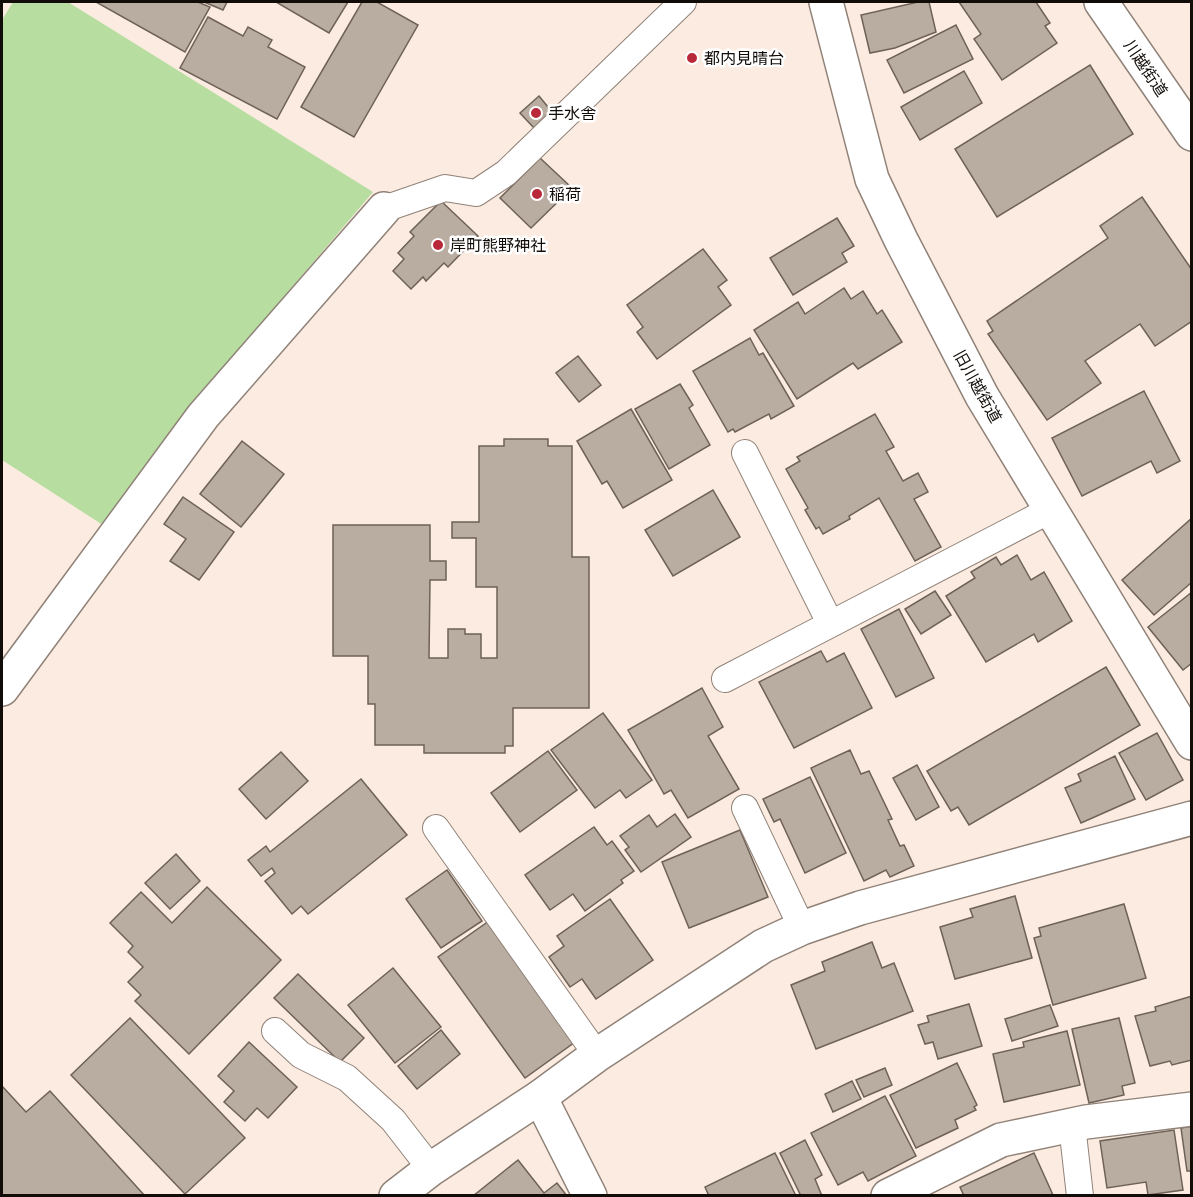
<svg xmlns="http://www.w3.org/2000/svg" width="1193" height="1197" font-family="'Archivo Narrow','Noto Sans JP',sans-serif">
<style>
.green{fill:#b7dea0}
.building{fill:#b9aca1;stroke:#6e6258;stroke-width:1.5}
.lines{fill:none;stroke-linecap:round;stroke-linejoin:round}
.lane-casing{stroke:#908278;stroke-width:28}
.street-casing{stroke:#908278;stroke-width:36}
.highway-casing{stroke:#908278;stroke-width:36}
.lane{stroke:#fff;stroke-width:26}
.street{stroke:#fff;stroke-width:33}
.highway{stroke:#fff;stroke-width:33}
.poi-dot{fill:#b92839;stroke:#fff;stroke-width:2}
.labels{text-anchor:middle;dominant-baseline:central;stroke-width:5;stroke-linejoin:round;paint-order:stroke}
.poi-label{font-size:16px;fill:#110c08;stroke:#fff;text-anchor:start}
.street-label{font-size:16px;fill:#110c08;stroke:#fff}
</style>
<rect width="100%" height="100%" fill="#fbebe0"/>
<path class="green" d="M 13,2 L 68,2 L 373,192 L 191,406 L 106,527 L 2,460 L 2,20 Z"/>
<g class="building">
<path d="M 96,2 L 198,2 L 210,7 L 185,52 Z"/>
<path d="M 204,2 L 227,2 L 223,10 Z"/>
<path d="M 276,2 L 348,2 L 329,33 Z"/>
<path d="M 362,2 L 377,2 L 418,25 L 354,137 L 301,107 Z"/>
<path d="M 918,2 L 929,2 L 936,32 L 895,48 L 870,53 L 861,15 Z"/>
<path d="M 959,2 L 1036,2 L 1050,23 L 1045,26 L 1057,43 L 1002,80 L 974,39 L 981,34 Z"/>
<path d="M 208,17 L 243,36 L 248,27 L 272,40 L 268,47 L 305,67 L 277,119 L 180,68 Z"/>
<path d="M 956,25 L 973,59 L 904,93 L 887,60 Z"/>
<path d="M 1090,65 L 1133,134 L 997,217 L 955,149 Z"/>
<path d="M 964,71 L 982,103 L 920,140 L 901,107 Z"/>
<path d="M 539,96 L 552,112 L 534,128 L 520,113 Z"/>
<path d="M 540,158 L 572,188 L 531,228 L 500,198 Z"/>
<path d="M 1142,197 L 1192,270 L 1192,321 L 1155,346 L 1140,324 L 1085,361 L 1101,383 L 1047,420 L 988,334 L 993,331 L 987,321 L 1108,238 L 1100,226 Z"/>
<path d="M 441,201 L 478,236 L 448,267 L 444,263 L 426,281 L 423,277 L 411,289 L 393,271 L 404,259 L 398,253 L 414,236 L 410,232 Z"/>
<path d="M 837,218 L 854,246 L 842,253 L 847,262 L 793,295 L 770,258 Z"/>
<path d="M 703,249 L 727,280 L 718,287 L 731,305 L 657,359 L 637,332 L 643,327 L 627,305 Z"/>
<path d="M 844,288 L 851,299 L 863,291 L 877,314 L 882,310 L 902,342 L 858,369 L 853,363 L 797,399 L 754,330 L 798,302 L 805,314 Z"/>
<path d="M 750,338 L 759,355 L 763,353 L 794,406 L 771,419 L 769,414 L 735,432 L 733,429 L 728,432 L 693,371 Z"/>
<path d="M 578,356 L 601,385 L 579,402 L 556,373 Z"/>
<path d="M 680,384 L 693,405 L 689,408 L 710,445 L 669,469 L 635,409 Z"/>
<path d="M 1144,391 L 1180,461 L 1157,473 L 1151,461 L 1082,496 L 1052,438 Z"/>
<path d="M 631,409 L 672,480 L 623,508 L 607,481 L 602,484 L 577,441 Z"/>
<path d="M 875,414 L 894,447 L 886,451 L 903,481 L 918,473 L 928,492 L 914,499 L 941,547 L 915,561 L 879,498 L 849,516 L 850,519 L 823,534 L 819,527 L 816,529 L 805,510 L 808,508 L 786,469 L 800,461 L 797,457 Z"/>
<path d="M 504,439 L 548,439 L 548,446 L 572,446 L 572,557 L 589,557 L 589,708 L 513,708 L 513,746 L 505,746 L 505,753 L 424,753 L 424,745 L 375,745 L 375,704 L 368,704 L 368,656 L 333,656 L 333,525 L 430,525 L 430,561 L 446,561 L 446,580 L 430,580 L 429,658 L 448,658 L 448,629 L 465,629 L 465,634 L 481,634 L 481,658 L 497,658 L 497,587 L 476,587 L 476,538 L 452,538 L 452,522 L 479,522 L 479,446 L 504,446 Z"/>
<path d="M 242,441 L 284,474 L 241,527 L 200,494 Z"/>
<path d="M 713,490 L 740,537 L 673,576 L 645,530 Z"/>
<path d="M 183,497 L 234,532 L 199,580 L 170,561 L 186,539 L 164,524 Z"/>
<path d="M 1192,518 L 1192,582 L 1154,615 L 1122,580 Z"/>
<path d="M 1017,555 L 1031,580 L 1044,572 L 1072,621 L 1038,642 L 1034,634 L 986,662 L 946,596 L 975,578 L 971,572 L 996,557 L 1001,565 Z"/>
<path d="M 935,591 L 951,615 L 921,634 L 905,609 Z"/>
<path d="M 1192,592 L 1192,663 L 1183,670 L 1148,627 Z"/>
<path d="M 899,609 L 934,678 L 896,697 L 861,629 Z"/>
<path d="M 821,651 L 827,662 L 844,653 L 872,708 L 794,748 L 759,682 Z"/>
<path d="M 1106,667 L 1140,725 L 969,825 L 958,807 L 951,811 L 927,771 Z"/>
<path d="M 702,688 L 723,727 L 708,736 L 739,789 L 688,818 L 671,790 L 664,794 L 628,730 Z"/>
<path d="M 603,713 L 652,780 L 626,798 L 620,790 L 595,808 L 551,750 Z"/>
<path d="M 1157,733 L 1183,780 L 1146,800 L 1119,753 Z"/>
<path d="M 850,750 L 861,774 L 869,771 L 892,819 L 888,820 L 900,846 L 904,845 L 914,866 L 890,877 L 886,870 L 864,881 L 811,768 Z"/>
<path d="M 548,751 L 577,790 L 520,832 L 491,793 Z"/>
<path d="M 281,752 L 308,781 L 266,819 L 239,789 Z"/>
<path d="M 1115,756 L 1135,799 L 1081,823 L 1065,788 L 1081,781 L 1078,774 Z"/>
<path d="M 917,765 L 939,807 L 916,820 L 893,778 Z"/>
<path d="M 810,777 L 846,853 L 805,873 L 780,819 L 774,822 L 763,799 Z"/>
<path d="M 361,779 L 407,835 L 308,914 L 301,906 L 292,914 L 265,881 L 275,873 L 272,868 L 261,876 L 248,860 L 266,846 L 270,852 Z"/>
<path d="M 675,814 L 691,837 L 641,872 L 625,850 L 629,847 L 620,836 L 649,815 L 657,827 Z"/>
<path d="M 594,827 L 607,845 L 612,841 L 634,871 L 621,880 L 623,883 L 585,911 L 573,894 L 550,910 L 525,875 Z"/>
<path d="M 740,830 L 768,897 L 689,928 L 662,862 Z"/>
<path d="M 176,854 L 200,881 L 170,909 L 145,883 Z"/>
<path d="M 447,870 L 482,921 L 441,948 L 406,899 Z"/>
<path d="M 207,887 L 281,960 L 189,1054 L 135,1001 L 141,995 L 128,982 L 143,967 L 128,952 L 133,946 L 110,923 L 141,892 L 172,923 Z"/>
<path d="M 1015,896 L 1032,958 L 955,979 L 940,927 L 973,917 L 970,909 Z"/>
<path d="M 610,899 L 653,960 L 596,999 L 582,979 L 570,987 L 549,957 L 564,946 L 557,936 Z"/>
<path d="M 1124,904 L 1146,978 L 1053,1005 L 1034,938 L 1041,936 L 1039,928 Z"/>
<path d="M 489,921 L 575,1042 L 525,1078 L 438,957 Z"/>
<path d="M 872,942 L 882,968 L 894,963 L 913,1011 L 816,1049 L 791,985 L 825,971 L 822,962 Z"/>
<path d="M 393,968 L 441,1027 L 395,1063 L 348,1005 Z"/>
<path d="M 298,974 L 364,1038 L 340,1062 L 274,998 Z"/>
<path d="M 1192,996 L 1192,1060 L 1172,1065 L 1170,1061 L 1150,1066 L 1135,1016 L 1156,1011 L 1155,1007 Z"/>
<path d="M 969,1004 L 982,1046 L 938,1059 L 933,1042 L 925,1044 L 918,1025 L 929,1022 L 927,1016 Z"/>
<path d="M 1050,1005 L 1058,1026 L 1012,1041 L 1005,1019 Z"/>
<path d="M 130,1018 L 245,1138 L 185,1194 L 71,1075 Z"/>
<path d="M 1119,1018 L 1135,1083 L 1122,1086 L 1124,1095 L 1089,1103 L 1072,1029 Z"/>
<path d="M 441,1030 L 460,1054 L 417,1089 L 398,1066 Z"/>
<path d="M 1067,1031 L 1080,1085 L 1004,1102 L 993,1054 L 1024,1047 L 1023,1042 Z"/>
<path d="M 249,1042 L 297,1087 L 268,1118 L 257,1108 L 245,1121 L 224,1102 L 234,1091 L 218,1076 Z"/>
<path d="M 957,1063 L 977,1105 L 974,1107 L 976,1110 L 955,1120 L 958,1128 L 916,1148 L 890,1095 Z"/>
<path d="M 885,1068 L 892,1085 L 864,1097 L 856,1080 Z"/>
<path d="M 852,1081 L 861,1099 L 833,1112 L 825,1094 Z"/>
<path d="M 2,1086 L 26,1112 L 50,1091 L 145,1196 L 2,1196 Z"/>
<path d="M 885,1096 L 916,1156 L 868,1181 L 863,1172 L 838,1185 L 811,1133 Z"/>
<path d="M 1192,1126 L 1192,1171 L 1187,1171 L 1181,1128 Z"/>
<path d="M 1174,1130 L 1183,1190 L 1148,1195 L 1146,1182 L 1107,1188 L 1100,1141 Z"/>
<path d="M 805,1140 L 822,1175 L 815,1179 L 822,1196 L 801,1196 L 780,1153 Z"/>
<path d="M 775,1153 L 796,1196 L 709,1196 L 705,1187 Z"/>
<path d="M 1034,1153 L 1053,1195 L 964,1196 L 960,1187 Z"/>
<path d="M 518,1160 L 544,1193 L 557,1183 L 567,1196 L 473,1196 Z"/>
</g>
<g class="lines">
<defs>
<g id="lane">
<path d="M 384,209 L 445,188 L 476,193 L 506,173 L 683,2"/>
<path d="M 745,453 L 830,623"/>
<path d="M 725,679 L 1052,509"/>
<path d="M 745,808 L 802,928"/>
<path d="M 436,828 L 597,1055"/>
<path d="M 275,1031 L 301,1055 L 347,1078 L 393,1120 L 431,1169"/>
<path d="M 1072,1125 L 1080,1196"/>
</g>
<g id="street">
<path d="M 826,2 L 872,179 L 901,240 L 982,396 L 1192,743"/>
<path d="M 2,689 L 203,416 L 384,209"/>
<path d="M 540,1097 L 590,1196"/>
<path d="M 396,1196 L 431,1169 L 540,1097 L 597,1055 L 763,946 L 802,928 L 860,908 L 1192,818"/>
<path d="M 888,1196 L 1001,1140 L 1086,1122 L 1192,1109"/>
</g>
<path id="highway" d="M 1101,2 L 1192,134"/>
</defs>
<use href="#lane" class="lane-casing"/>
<use href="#street" class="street-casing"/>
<use href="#highway" class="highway-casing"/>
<use href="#lane" class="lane"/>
<use href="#street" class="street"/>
<use href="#highway" class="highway"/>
</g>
<g class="poi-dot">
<circle cx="692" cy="58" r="6"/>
<circle cx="536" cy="113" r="6"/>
<circle cx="537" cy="194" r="6"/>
<circle cx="438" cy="245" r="6"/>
</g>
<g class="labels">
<g class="poi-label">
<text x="704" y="58">都内見晴台</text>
<text x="548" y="113">手水舎</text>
<text x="549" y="194">稲荷</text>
<text x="450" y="245">岸町熊野神社</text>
</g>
<g class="street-label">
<text transform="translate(1146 68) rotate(56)">川越街道</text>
<text transform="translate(978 386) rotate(61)">旧川越街道</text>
</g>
</g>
<rect width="1193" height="1197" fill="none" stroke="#110c08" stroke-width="6"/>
</svg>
